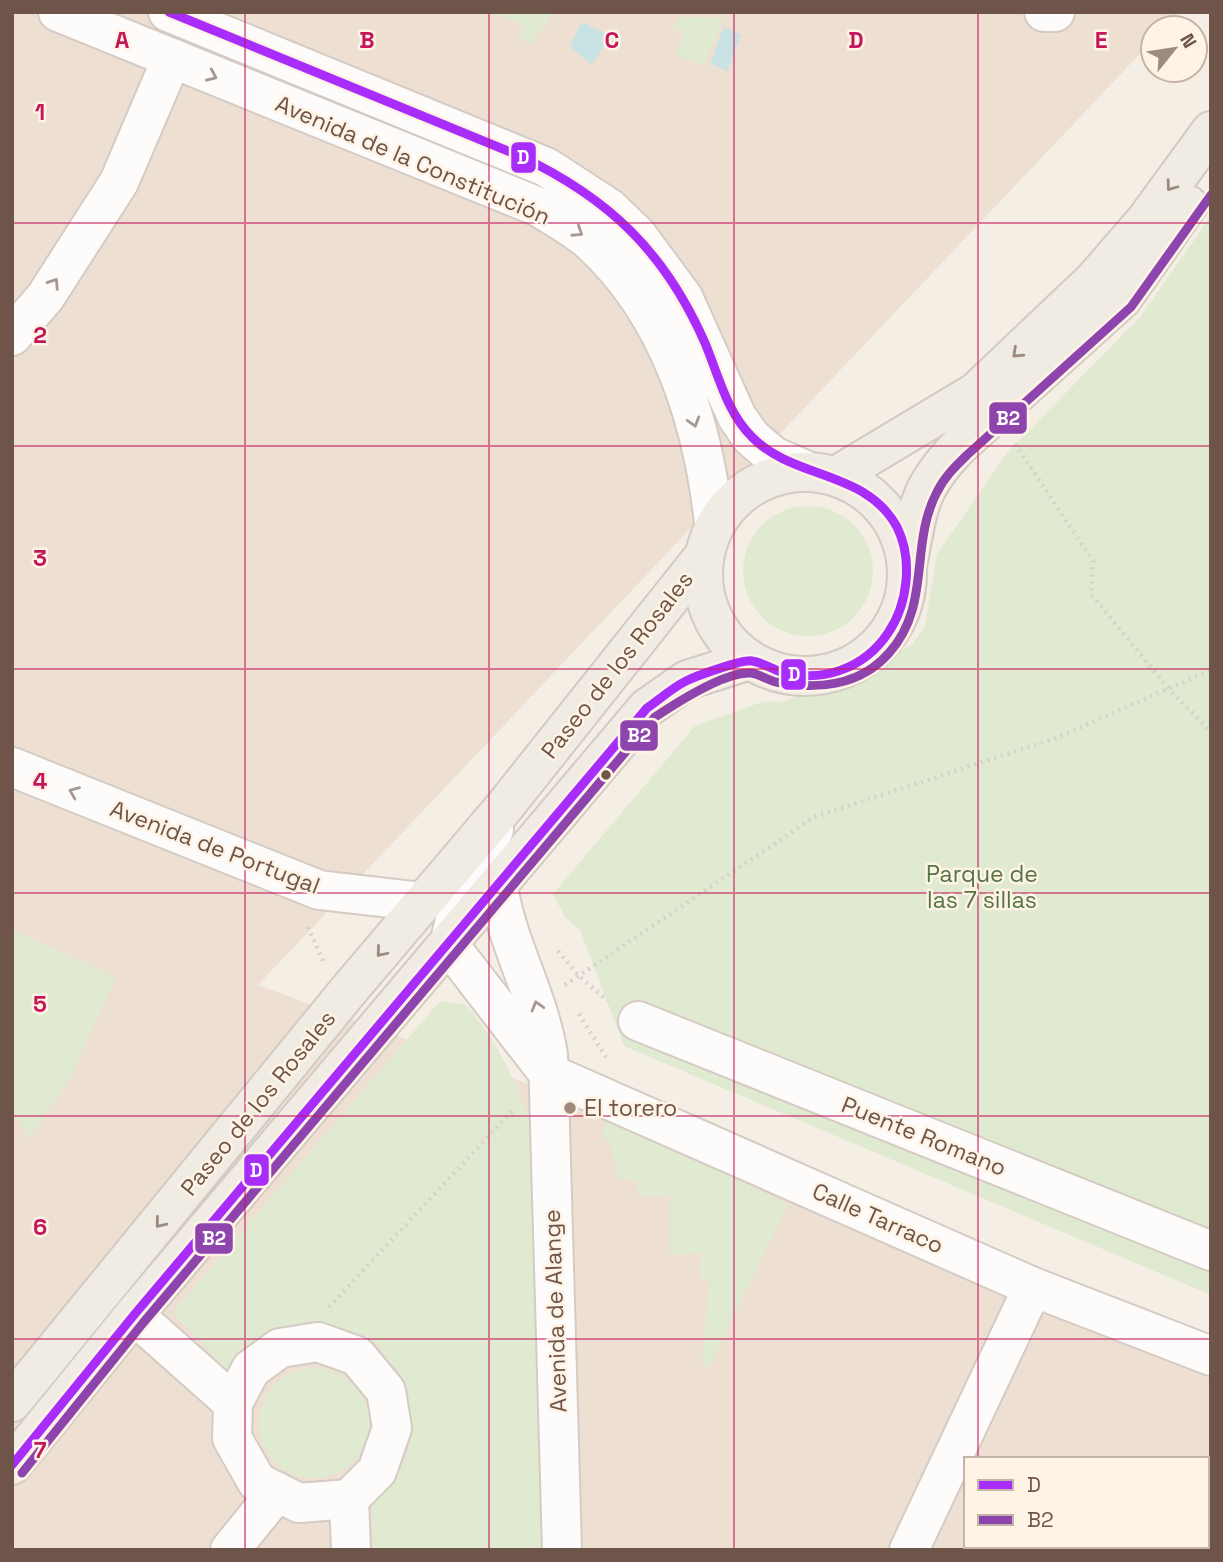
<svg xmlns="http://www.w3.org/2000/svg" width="1223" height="1562" font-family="'Space Grotesk',sans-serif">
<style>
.residential{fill:#ede0d2;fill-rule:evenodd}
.green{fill:#e0ead0}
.water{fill:#c9e2e3}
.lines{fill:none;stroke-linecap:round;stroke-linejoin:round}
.minor-casing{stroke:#d5cbc4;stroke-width:42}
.major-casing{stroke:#d3cac3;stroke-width:42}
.path{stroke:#d8cfcc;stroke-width:4.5;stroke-dasharray:2 5;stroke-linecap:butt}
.minor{stroke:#fdfcfb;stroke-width:38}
.major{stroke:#f0ebe3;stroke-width:38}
.bus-1-casing{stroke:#fef3e5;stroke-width:14}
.bus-2-casing{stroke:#fef3e5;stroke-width:14}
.bus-1{stroke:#a82dfb;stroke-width:9}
.bus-2{stroke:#8e44ad;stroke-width:9}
.oneway{stroke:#a89890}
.oneway2{stroke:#9c8a7f}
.grid{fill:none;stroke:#c2185b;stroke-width:2;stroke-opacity:0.55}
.bus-dot{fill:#6f5549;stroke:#fef3e5;stroke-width:2.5}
.poi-dot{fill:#9e8b80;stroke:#fef3e5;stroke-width:2.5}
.labels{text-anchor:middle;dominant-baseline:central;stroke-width:5;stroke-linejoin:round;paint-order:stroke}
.street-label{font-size:23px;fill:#6f5549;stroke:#fef3e5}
.park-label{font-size:23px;fill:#537542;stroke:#fef3e5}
.poi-label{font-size:23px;fill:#6f5549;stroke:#fef3e5;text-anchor:start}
.grid-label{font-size:23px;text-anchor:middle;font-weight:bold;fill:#c2185b;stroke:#fef3e5;stroke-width:5;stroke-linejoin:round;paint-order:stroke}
.line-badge{stroke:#fef3e5;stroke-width:2.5}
.badge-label{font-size:19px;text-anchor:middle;font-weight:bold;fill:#fff}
</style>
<rect width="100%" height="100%" fill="#f4eee5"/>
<path class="residential" d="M 12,12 L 1179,12 L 1164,28 L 1153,28 L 1153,40 L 258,985 L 1211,1334 L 1211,1550 L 12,1550 ZM 966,1459 L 1207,1459 L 1207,1546 L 966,1546 Z"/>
<g class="green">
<path d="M 494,12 L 551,12 L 553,13 L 532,44 L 518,36 L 523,25 Z"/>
<path d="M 679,17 L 713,17 L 723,21 L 703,65 L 676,55 L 684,32 L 674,27 Z"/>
<path d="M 1211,216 L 1211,1295 L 624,1046 L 580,930 L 565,917 L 553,894 L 695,726 L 765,701 L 782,702 L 911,646 L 925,626 L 937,554 L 1007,453 L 1141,316 Z"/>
<circle cx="808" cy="571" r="65"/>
<path d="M 12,930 L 116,977 L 68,1082 L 29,1138 L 12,1107 Z"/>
<path d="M 440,1001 L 464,1004 C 495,1036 515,1079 529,1121 L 542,1550 L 374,1550 L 372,1505 L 398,1476 L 411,1443 L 409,1407 L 399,1373 L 376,1344 L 349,1332 L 310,1328 L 232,1375 L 173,1312 Z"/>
<path d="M 608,1114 L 788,1205 L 708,1369 L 702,1362 L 710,1279 L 700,1279 L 701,1252 L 670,1255 L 670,1195 L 638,1196 L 637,1180 L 619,1180 L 611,1146 L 602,1135 Z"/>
<circle cx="314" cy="1423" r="55"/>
</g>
<g class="water">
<path d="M 581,22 L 610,36 L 592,65 L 570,47 Z"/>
<path d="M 724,27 L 741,35 L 727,72 L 710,63 Z"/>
</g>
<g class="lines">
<defs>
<g id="minor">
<path d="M 58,12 L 539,207 C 556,218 577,229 592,243 C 669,314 703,422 714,523"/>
<path d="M 168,12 L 546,167 L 609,208 L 637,235 L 683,297 L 737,417 L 751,437 L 773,456 L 805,470"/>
<path d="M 1044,12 L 1055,12"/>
<path d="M 12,336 L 46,296 L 119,182 L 172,58"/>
<path d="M 12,767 L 319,890 L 423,902"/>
<path d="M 494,830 L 460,898 L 449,945 L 548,1073 L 1033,1287 L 1211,1356"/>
<path d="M 498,886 C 507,945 539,996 548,1055 L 562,1550"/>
<path d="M 638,1021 L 1211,1251"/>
<path d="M 134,1315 L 233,1403"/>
<path d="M 318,1342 L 357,1356 L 386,1391 L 392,1428 L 377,1471 L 349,1499 L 299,1503 L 257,1482 L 232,1438 L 233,1403 L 251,1369 L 280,1348 Z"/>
<path d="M 349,1499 L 351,1550"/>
<path d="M 230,1550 L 277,1492"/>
<path d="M 909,1550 L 1033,1287"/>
</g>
<g id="major">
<circle cx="805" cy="574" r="102"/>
<path d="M 836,476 L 976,392 L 1094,280 L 1146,220 L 1211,131"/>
<path d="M 908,561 C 919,505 918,489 959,446 L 1122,299 L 1188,205"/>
<path d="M 12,1402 L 348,991 L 505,806 L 703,557"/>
<path d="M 12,1465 L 134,1315 L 647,708 L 687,680 L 750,660"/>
</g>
</defs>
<use href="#minor" class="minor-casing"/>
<use href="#major" class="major-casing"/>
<g class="path">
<path d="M 1015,444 L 1093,561 L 1091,594 L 1169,689 L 1211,732"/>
<path d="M 308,927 L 324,963"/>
<path d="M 558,951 L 579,976 L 608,1001"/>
<path d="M 565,985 L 814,817 L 1056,738 L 1211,670"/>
<path d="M 579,1014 L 606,1057"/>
<path d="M 329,1307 L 512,1111"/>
</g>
<use href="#minor" class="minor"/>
<use href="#major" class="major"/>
<defs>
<path id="bus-1" d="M 12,1465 L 134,1315 L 647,708 C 660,699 672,688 686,681 C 696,676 743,659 752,661 C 761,662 772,669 781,672 C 822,683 864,669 888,633 C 908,604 913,559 897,527 C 866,470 794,480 752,437 C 727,413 718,374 705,343 C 665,252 609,198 520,156 L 169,12"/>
<path id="bus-2" d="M 22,1473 L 143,1323 L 655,717 C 676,703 726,671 751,673 C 759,674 768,680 776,682 C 817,690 860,686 889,653 C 932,605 909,545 937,492 C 944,477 956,466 967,455 L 1131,307 L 1211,195"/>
</defs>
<use href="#bus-1" class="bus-1-casing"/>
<use href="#bus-2" class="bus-2-casing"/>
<use href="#bus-1" class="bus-1"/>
<use href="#bus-2" class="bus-2"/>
</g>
<defs><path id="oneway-chevron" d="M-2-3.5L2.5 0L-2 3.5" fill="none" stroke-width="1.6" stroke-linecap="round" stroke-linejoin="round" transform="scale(1.75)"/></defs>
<g class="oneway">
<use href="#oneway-chevron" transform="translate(212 76) rotate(24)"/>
<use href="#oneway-chevron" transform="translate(578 232) rotate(33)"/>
<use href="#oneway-chevron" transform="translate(54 283) rotate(-57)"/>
<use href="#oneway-chevron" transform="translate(694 422) rotate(73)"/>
<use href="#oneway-chevron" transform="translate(74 792) rotate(-158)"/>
<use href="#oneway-chevron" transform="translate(537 1006) rotate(-106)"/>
</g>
<g class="oneway2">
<use href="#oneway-chevron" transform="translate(1171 186) rotate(126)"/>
<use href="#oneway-chevron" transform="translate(1017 353) rotate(137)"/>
<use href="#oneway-chevron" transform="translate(381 952) rotate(130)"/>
<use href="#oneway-chevron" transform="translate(160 1223) rotate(129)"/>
</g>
<path class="grid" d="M 245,12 L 245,1550M 489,12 L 489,1550M 734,12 L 734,1550M 978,12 L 978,1459M 12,223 L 1211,223M 12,446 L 1211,446M 12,669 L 1211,669M 12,893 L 1211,893M 12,1116 L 1211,1116M 12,1339 L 1211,1339M 978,1546 L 978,1550"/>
<circle class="bus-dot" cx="606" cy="775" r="6"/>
<circle class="poi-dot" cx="570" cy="1108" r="7"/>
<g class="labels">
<g class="street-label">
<text transform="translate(413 160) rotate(23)">Avenida de la Constitución</text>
<text transform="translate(617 665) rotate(-52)">Paseo de los Rosales</text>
<text transform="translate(215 847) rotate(21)">Avenida de Portugal</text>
<text transform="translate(258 1103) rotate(-51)">Paseo de los Rosales</text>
<text transform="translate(924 1136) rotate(22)">Puente Romano</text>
<text transform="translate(878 1218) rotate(24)">Calle Tarraco</text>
<text transform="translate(555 1311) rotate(-92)">Avenida de Alange</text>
</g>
<g class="park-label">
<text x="982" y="874">Parque de<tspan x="982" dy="26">las 7 sillas</tspan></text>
</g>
<g class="poi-label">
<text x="584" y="1108">El torero</text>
</g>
</g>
<g class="grid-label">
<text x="122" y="48">A</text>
<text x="367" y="48">B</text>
<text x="612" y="48">C</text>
<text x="856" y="48">D</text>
<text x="1101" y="48">E</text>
<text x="40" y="120">1</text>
<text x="40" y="343">2</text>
<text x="40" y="566">3</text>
<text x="40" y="789">4</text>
<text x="40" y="1012">5</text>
<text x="40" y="1235">6</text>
<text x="40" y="1458">7</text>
</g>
<g class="line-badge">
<rect x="510" y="141" width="27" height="33" rx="7" fill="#a82dfb"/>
<rect x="988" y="401" width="40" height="34" rx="7" fill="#8e44ad"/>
<rect x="780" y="658" width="27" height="33" rx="7" fill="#a82dfb"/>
<rect x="619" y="719" width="40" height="33" rx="7" fill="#8e44ad"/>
<rect x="243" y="1153" width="27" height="34" rx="7" fill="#a82dfb"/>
<rect x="194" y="1222" width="40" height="33" rx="7" fill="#8e44ad"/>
</g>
<g class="badge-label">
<text x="523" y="164">D</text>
<text x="1008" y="425">B2</text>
<text x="794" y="681">D</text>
<text x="639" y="742">B2</text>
<text x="256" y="1177">D</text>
<text x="214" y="1245">B2</text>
</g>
<rect width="1223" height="1562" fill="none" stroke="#6f5549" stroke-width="28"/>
<rect x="964" y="1457" width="245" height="91" fill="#fef3e5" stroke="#c5b4a7" stroke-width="2"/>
<rect x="978" y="1480" width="35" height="10" fill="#a82dfb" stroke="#c5b4a7" stroke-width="2"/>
<text x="1027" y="1492" font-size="21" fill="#6f5549">D</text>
<rect x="978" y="1515" width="35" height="10" fill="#8e44ad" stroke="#c5b4a7" stroke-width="2"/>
<text x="1027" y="1527" font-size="21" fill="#6f5549">B2</text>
<g transform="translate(1174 49) rotate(60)"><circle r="33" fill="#fef3e5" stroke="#c5b4a7" stroke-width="2"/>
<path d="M0-5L12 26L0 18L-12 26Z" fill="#9e8b80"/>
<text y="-10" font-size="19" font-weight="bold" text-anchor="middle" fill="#6f5549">N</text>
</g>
</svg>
